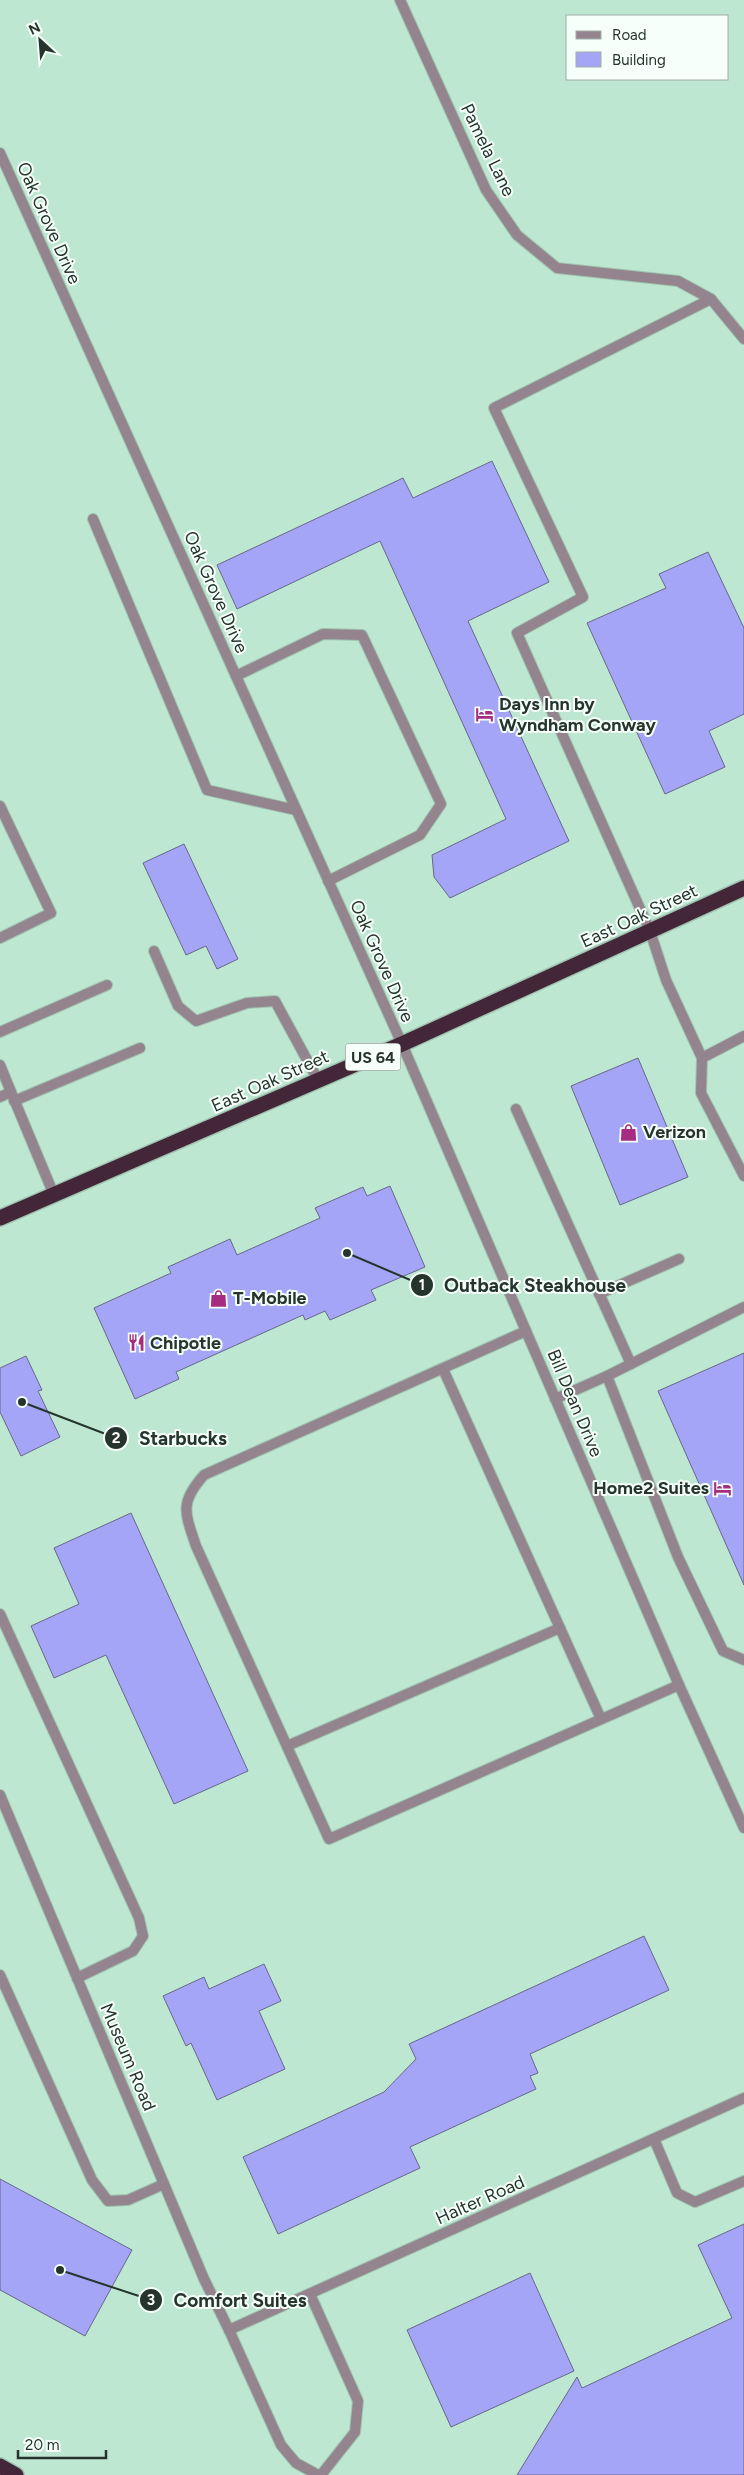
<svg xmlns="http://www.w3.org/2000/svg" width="744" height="2475" font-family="Figtree,sans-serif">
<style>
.building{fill:#a4a5f7;stroke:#666889}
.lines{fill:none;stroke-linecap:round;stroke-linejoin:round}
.lane-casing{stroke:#9fc3b0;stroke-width:12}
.street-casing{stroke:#9fc3b0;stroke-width:12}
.highway-casing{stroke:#9fc3b0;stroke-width:18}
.lane{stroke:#94848d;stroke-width:10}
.street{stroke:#94848d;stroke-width:10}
.highway{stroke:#432638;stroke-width:15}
.labels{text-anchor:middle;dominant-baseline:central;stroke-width:4;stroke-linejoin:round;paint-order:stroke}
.shield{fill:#f6fffa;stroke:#64726a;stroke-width:1}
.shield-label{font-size:16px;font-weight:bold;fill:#25352d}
.street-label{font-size:18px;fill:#25352d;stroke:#f6fffa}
.poi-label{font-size:18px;font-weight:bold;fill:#25352d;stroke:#f6fffa;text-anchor:start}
.leader{fill:none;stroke:#25352d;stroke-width:2}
.callout-dot{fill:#25352d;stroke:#f6fffa;stroke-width:2}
.mark-label{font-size:15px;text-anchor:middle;font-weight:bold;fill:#fff}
.callout-label{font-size:19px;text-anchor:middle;font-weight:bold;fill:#25352d;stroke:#f6fffa;stroke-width:4;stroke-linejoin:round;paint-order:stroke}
</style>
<rect width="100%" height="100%" fill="#bde7d1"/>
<g class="building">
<path d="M 492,461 L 549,582 L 468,621 L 569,841 L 450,898 L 434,877 L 432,855 L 506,819 L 380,541 L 237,609 L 217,565 L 403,478 L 413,498 Z"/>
<path d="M 708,552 L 744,628 L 744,714 L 709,731 L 725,767 L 665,794 L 587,623 L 666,588 L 659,574 Z"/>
<path d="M 184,844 L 238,959 L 217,969 L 206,946 L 186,955 L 143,863 Z"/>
<path d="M 638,1058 L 688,1177 L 620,1205 L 571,1086 Z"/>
<path d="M 390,1186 L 425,1267 L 371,1290 L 376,1300 L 330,1320 L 325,1311 L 305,1320 L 303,1315 L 176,1372 L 179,1379 L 135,1399 L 94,1308 L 171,1273 L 168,1267 L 230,1239 L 237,1255 L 320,1218 L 315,1208 L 363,1187 L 367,1196 Z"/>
<path d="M 744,1353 L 744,1585 L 658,1391 Z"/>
<path d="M 26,1356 L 42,1390 L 38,1391 L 60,1437 L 21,1456 L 0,1412 L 0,1368 Z"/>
<path d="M 131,1513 L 248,1771 L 174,1804 L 106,1655 L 54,1678 L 31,1626 L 79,1604 L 54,1548 Z"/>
<path d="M 644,1936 L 669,1990 L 530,2054 L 538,2073 L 530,2076 L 536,2089 L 410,2147 L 420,2168 L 278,2234 L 243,2157 L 384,2092 L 416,2059 L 409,2044 Z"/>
<path d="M 264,1964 L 281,2001 L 259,2011 L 285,2069 L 217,2100 L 191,2043 L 186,2046 L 163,1996 L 204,1977 L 209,1989 Z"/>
<path d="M 0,2179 L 132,2250 L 85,2336 L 0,2290 Z"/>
<path d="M 744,2224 L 744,2475 L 517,2475 L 577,2377 L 582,2388 L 732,2318 L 698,2245 Z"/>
<path d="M 530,2273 L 574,2371 L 451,2427 L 407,2330 Z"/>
</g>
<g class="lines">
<defs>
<g id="lane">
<path d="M 0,153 L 402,1044"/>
<path d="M 93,519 L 207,790 L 296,810"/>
<path d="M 236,676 L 323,634 L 362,635 L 441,804 L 420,835 L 328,881"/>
<path d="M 0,806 L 51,913 L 0,938"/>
<path d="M 154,951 L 178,1006 L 196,1021 L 247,1003 L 275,1001 L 318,1080"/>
<path d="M 0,1032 L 107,985"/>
<path d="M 744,1036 L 702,1058 L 701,1093 L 744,1176"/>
<path d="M 702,1058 L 666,980 L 650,931 L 517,633 L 583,597 L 494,408 L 711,299"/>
<path d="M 0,1065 L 11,1092"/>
<path d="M 0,1097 L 11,1092 L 54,1195"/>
<path d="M 14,1101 L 140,1048"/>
<path d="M 516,1109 L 631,1364"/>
<path d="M 599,1294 L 679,1259"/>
<path d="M 526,1331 L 204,1475 C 179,1503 185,1513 196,1546 L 329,1839 L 679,1685"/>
<path d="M 443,1369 L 601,1719"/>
<path d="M 607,1376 L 678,1557 L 723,1651 L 744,1660"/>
<path d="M 555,1399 L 607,1376 L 744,1307"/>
<path d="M 0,1614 L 139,1918 L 143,1936 L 133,1951 L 77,1978"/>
<path d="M 287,1746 L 560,1628"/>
<path d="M 0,1975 L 92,2180 L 108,2201 L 128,2200 L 164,2184"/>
<path d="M 654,2139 L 677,2193 L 695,2202 L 744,2181"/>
<path d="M 310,2294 L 358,2401 L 355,2432 L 321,2475"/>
<path d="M 229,2330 L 281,2445 L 296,2463 L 318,2475"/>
</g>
<g id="street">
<path d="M 400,0 L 486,190 L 517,235 L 557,268 L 678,281 L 711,299 L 744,339"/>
<path d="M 402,1044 L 679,1685 L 744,1828"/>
<path d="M 0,1795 L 204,2279 L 229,2330 L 744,2098"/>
</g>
<g id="highway">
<path d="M 0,1218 L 402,1044 L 744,888"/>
<path d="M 0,2466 L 16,2475"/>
</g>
</defs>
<use href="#lane" class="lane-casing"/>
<use href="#street" class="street-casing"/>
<use href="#highway" class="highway-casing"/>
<use href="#lane" class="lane"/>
<use href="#street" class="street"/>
<use href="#highway" class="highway"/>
</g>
<defs>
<symbol id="hotel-bare" viewBox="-9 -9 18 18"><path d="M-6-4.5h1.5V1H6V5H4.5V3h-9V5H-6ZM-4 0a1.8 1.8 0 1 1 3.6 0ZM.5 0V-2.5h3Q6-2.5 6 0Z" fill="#a62c81" stroke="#f6fffa" stroke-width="2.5" paint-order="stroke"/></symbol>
<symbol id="shop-bare" viewBox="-9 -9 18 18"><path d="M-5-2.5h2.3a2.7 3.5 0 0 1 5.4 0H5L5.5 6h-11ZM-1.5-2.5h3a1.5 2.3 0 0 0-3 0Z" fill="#a62c81" stroke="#f6fffa" stroke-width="2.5" paint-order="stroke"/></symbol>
<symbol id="restaurant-bare" viewBox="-9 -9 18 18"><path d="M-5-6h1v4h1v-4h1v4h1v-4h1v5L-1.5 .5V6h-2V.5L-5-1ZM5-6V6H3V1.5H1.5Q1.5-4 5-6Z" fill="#a62c81" stroke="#f6fffa" stroke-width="2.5" paint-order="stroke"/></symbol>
</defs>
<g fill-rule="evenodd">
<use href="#hotel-bare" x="472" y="702" width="25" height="25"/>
<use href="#shop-bare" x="616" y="1120" width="25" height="25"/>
<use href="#shop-bare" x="206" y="1286" width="25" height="25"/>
<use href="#restaurant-bare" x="124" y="1330" width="25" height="25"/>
<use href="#hotel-bare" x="710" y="1476" width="25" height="25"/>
</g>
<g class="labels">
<rect class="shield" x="345.5" y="1043.5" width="55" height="27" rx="4"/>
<g class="shield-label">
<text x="373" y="1057">US 64</text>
</g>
<g class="street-label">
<text transform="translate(488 150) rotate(64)">Pamela Lane</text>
<text transform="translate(49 223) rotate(66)">Oak Grove Drive</text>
<text transform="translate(216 592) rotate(66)">Oak Grove Drive</text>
<text transform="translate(639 916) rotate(-25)">East Oak Street</text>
<text transform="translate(382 961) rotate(66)">Oak Grove Drive</text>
<text transform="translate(270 1081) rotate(-24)">East Oak Street</text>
<text transform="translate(575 1403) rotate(67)">Bill Dean Drive</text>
<text transform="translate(128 2057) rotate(67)">Museum Road</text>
<text transform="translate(480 2200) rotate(-24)">Halter Road</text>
</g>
<g class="poi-label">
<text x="499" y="704">Days Inn by<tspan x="499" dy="21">Wyndham Conway</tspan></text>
<text x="643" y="1132">Verizon</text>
<text x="233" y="1298">T-Mobile</text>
<text x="150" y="1343">Chipotle</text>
<text x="709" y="1488" text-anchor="end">Home2 Suites</text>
</g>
</g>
<path class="leader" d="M347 1253L422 1285M22 1402L116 1438M60 2270L151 2300"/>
<g class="callout-dot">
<circle cx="347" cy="1253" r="5"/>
<circle cx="22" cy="1402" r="5"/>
<circle cx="60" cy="2270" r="5"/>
<circle cx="422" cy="1285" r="12"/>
<circle cx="116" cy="1438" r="12"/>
<circle cx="151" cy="2300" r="12"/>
</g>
<g class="mark-label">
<text x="422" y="1290">1</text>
<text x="116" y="1443">2</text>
<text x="151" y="2305">3</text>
</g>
<g class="callout-label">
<text x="535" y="1292">Outback Steakhouse</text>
<text x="183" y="1445">Starbucks</text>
<text x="240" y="2307">Comfort Suites</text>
</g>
<rect x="566" y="15" width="162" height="65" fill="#f6fffa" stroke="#a2aea8"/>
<rect x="576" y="31" width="25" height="8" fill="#94848d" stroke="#a2aea8"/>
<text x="612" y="40" font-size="15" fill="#25352d">Road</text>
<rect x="576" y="52" width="25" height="15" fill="#a4a5f7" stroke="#a2aea8"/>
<text x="612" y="65" font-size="15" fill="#25352d">Building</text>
<g transform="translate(40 40) rotate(334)" stroke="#f6fffa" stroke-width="4" paint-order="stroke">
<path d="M0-4L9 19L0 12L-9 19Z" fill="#25352d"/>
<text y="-8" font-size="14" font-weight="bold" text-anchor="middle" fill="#25352d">N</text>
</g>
<path d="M18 2450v8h88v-8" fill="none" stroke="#25352d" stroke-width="2.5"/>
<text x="25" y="2450" font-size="15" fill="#25352d" stroke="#f6fffa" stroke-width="4" paint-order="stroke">20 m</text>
</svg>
